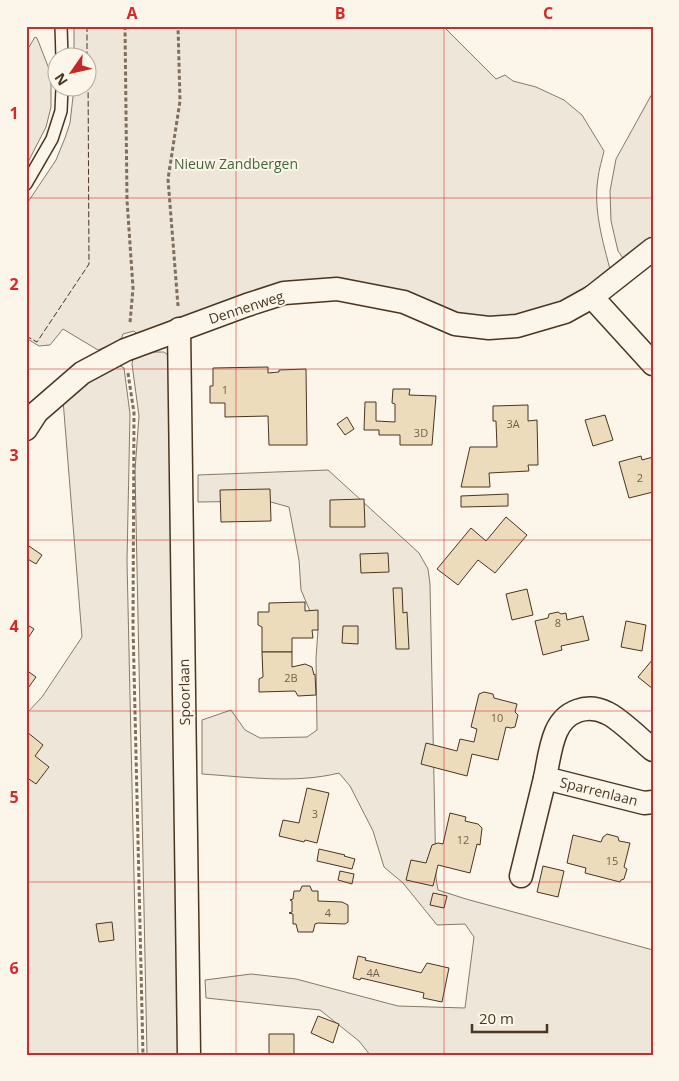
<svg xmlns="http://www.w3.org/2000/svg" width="679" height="1081" font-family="'Open Sans',sans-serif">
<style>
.green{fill:#ede6d9;stroke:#887966}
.building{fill:#ecdcbc;stroke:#4a3520}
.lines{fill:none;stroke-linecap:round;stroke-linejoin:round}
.lane-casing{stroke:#4a3520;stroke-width:14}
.street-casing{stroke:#4a3520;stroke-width:25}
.path{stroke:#7f6f5c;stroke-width:3;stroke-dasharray:4 2.5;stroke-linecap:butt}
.lane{stroke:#fbf6e9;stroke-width:11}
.street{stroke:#fbf6e9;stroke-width:22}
.fence{stroke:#4a3520;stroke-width:1;stroke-dasharray:6 2.5;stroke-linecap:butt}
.grid{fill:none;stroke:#d62828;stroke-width:1;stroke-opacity:0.55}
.labels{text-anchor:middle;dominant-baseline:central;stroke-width:4;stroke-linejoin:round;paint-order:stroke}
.number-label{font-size:11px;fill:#725f47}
.park-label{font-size:14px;fill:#436837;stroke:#fbf6e9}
.street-label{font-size:14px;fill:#4a3520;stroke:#fbf6e9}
.neatline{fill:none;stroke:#d62828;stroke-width:2}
.grid-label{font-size:16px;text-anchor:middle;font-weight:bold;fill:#d62828}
</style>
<rect width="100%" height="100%" fill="#fbf6e9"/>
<g class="green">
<path d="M 74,26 L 443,26 L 496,79 L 505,75 L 513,81 L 536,87 L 564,100 L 582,115 L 604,151 C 602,160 599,169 598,178 C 593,210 603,242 611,273 L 596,291 L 514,324 L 436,310 L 376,289 L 172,320 L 137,334 L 134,331 L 123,334 L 121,340 L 98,350 L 63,329 L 50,345 L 39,346 L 26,338 L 26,205 L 56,160 L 65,138 L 70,123 L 74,88 L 88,88 L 88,58 L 74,57 Z"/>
<path d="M 35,37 L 37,38 L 51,74 L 51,107 L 46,127 L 26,166 L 26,52 Z"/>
<path d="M 653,92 L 653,244 L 625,261 L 618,251 L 611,221 L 610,191 L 616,159 Z"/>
<path d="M 150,352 L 164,352 L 173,359 L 182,1055 L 147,1055 L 135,470 L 139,416 L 132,364 L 133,358 Z"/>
<path d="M 117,364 L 124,368 L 130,414 L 127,561 L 138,1055 L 26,1055 L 26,714 L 42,697 L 82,637 L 63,400 L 88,381 Z"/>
<path d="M 328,470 L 419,553 L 428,569 L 430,584 L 436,878 L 438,890 L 466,899 L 653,950 L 653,1055 L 370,1055 L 359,1041 L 320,1010 L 206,998 L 205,980 L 251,974 L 296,979 L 398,1006 L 465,1008 L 474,937 L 465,924 L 437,925 L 403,883 L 384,867 L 373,831 L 350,786 L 339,773 C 295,784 247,777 202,774 L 202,720 L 231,710 L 245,730 L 260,738 L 307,737 L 317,730 L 316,658 L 318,630 L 301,590 L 299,560 L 289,507 L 267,501 L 198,502 L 198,475 Z"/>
</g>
<g class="building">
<path d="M 268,367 L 268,373 L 279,372 L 279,370 L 306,369 L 307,445 L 269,445 L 268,416 L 225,417 L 225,403 L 210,403 L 210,386 L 213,386 L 213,368 Z"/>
<path d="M 393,389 L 410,389 L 409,395 L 436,396 L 432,445 L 400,445 L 400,435 L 379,435 L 379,430 L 364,430 L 365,402 L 376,402 L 376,421 L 395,422 L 395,404 L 392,403 Z"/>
<path d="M 528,405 L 528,421 L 537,420 L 538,465 L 528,465 L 529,471 L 489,473 L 490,487 L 461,487 L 470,447 L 497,447 L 496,421 L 493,421 L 493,406 Z"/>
<path d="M 605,415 L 613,440 L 593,446 L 585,420 Z"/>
<path d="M 347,417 L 354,429 L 345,435 L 337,424 Z"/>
<path d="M 641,456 L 642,460 L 653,457 L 653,492 L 629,498 L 619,462 Z"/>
<path d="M 270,489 L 271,521 L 221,522 L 220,490 Z"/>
<path d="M 508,494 L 508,506 L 461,507 L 461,496 Z"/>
<path d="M 364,499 L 365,527 L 330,527 L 330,500 Z"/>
<path d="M 506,517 L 527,535 L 495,573 L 478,560 L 458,585 L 437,569 L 471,528 L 486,541 Z"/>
<path d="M 26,544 L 42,555 L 36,564 L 26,558 Z"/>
<path d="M 388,553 L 389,572 L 361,573 L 360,554 Z"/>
<path d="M 393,588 L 402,588 L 403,613 L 407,612 L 409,649 L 396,649 Z"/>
<path d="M 527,589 L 533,615 L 512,620 L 506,594 Z"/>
<path d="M 305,602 L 305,611 L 318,610 L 318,630 L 312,630 L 313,638 L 292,638 L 292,652 L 262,652 L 262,627 L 258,625 L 258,612 L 269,612 L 269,603 Z"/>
<path d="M 558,612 L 561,614 L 566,613 L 567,620 L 583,616 L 589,640 L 561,646 L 562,650 L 543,655 L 535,621 L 548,618 L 549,614 Z"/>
<path d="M 626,621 L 646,625 L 642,651 L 621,647 Z"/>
<path d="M 26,624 L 34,629 L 26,641 Z"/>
<path d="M 343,626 L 358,626 L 358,644 L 342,643 Z"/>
<path d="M 262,652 L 292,652 L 292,667 L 305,664 L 312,667 L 314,675 L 315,674 L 316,695 L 298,696 L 295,691 L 259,692 L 259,679 L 263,677 Z"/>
<path d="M 653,659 L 653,689 L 638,677 Z"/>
<path d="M 26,670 L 36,677 L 26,691 Z"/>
<path d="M 484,692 L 493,694 L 494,698 L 517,704 L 515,712 L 518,715 L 515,727 L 511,728 L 506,727 L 498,760 L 472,754 L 467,776 L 421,764 L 426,743 L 457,751 L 460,739 L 474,742 L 477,729 L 471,727 L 479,694 Z"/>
<path d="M 27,732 L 43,745 L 35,756 L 49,767 L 36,784 L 26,777 Z"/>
<path d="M 307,788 L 329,793 L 317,843 L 305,840 L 304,842 L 279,836 L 283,820 L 299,823 Z"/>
<path d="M 450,813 L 466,817 L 465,821 L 478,824 L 482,828 L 480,845 L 477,844 L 470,873 L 438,865 L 433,886 L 406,880 L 411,860 L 426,863 L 432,845 L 438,843 L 443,844 Z"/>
<path d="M 607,834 L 618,837 L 619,841 L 630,843 L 624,867 L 627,869 L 624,879 L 621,880 L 620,882 L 585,873 L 586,868 L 567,863 L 573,835 L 601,842 L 603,837 Z"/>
<path d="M 319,849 L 345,855 L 344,856 L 355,859 L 352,869 L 317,861 Z"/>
<path d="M 543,866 L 564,871 L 558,897 L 537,892 Z"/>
<path d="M 340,871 L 354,874 L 352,884 L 338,880 Z"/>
<path d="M 302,886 L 310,886 L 312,891 L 318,891 L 318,901 L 342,902 L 348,905 L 348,922 L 345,924 L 318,923 L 315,924 L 313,932 L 298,932 L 296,924 L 293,924 L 293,914 L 289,913 L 292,912 L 292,901 L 290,900 L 293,899 L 294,891 L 300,891 Z"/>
<path d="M 433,893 L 447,896 L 444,908 L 430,905 Z"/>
<path d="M 112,922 L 114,940 L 99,942 L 96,924 Z"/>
<path d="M 358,956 L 366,958 L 365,960 L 421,973 L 427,963 L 449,968 L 442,1002 L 423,998 L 424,993 L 361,978 L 360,980 L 353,978 Z"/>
<path d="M 318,1016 L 339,1024 L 333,1043 L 311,1033 Z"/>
<path d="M 269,1034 L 294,1034 L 294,1055 L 261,1055 L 269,1054 Z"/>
</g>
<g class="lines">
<defs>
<g id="lane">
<path d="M 61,26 L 62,58"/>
<path d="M 26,184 L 52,139 L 61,111 L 62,88"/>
</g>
<g id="street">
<path d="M 592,297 L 653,364"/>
<path d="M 179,329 L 189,1055"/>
<path d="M 26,429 L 37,412 L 82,373 L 125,350 L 247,305 L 284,293 L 337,289 L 404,302 L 455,324 L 489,328 L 517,326 L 565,312 L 592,297 L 653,249"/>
<path d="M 653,750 C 642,741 619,718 607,713 C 587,703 565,711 556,732 C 550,746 548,763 545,778 L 644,803 L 653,802"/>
<path d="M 521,876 L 545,778"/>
</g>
</defs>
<use href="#lane" class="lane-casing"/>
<use href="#street" class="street-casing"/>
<g class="path">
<path d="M 125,26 L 127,200 L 133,288 L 130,323"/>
<path d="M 178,306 L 168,179 L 180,101 L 178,26"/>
<path d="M 128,373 L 134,413 L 133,626 L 143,1055"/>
</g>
<use href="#lane" class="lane"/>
<use href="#street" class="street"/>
<g class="fence">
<path d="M 87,26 L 87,58"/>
<path d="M 26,336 L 37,342 L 89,264 L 88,72"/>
</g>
</g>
<path class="grid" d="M 236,26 L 236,1055M 444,26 L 444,1055M 26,198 L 653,198M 26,369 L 653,369M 26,540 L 653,540M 26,711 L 653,711M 26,882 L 653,882"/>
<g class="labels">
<g class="number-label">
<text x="225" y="389">1</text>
<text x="513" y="423">3A</text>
<text x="421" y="432">3D</text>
<text x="640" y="477">2</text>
<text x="558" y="622">8</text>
<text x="291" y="677">2B</text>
<text x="497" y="717">10</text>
<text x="315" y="813">3</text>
<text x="463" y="839">12</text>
<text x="612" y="860">15</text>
<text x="328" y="912">4</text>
<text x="373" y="972">4A</text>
</g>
<g class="park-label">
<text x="236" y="163">Nieuw Zandbergen</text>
</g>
<g class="street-label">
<text transform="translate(246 307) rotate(-18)">Dennenweg</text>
<text transform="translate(184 692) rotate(-91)">Spoorlaan</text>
<text transform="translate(599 791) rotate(14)">Sparrenlaan</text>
</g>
</g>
<rect width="679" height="1081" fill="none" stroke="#fbf6e9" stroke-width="55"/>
<g transform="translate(72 72) rotate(236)"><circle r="24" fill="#fbf6e9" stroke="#b4a999"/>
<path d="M0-4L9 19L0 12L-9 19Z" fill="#c62828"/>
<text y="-8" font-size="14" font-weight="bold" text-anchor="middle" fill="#4a3520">N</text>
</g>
<path d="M472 1024v8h75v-8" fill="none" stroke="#4a3520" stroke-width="2.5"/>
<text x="479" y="1024" font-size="15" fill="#4a3520" stroke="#fbf6e9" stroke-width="4" paint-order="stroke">20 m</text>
<rect x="28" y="28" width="624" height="1026" class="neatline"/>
<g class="grid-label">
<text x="132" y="19">A</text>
<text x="340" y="19">B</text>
<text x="548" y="19">C</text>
<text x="14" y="119">1</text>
<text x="14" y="290">2</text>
<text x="14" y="461">3</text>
<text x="14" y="632">4</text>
<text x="14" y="803">5</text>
<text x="14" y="974">6</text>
</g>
</svg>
